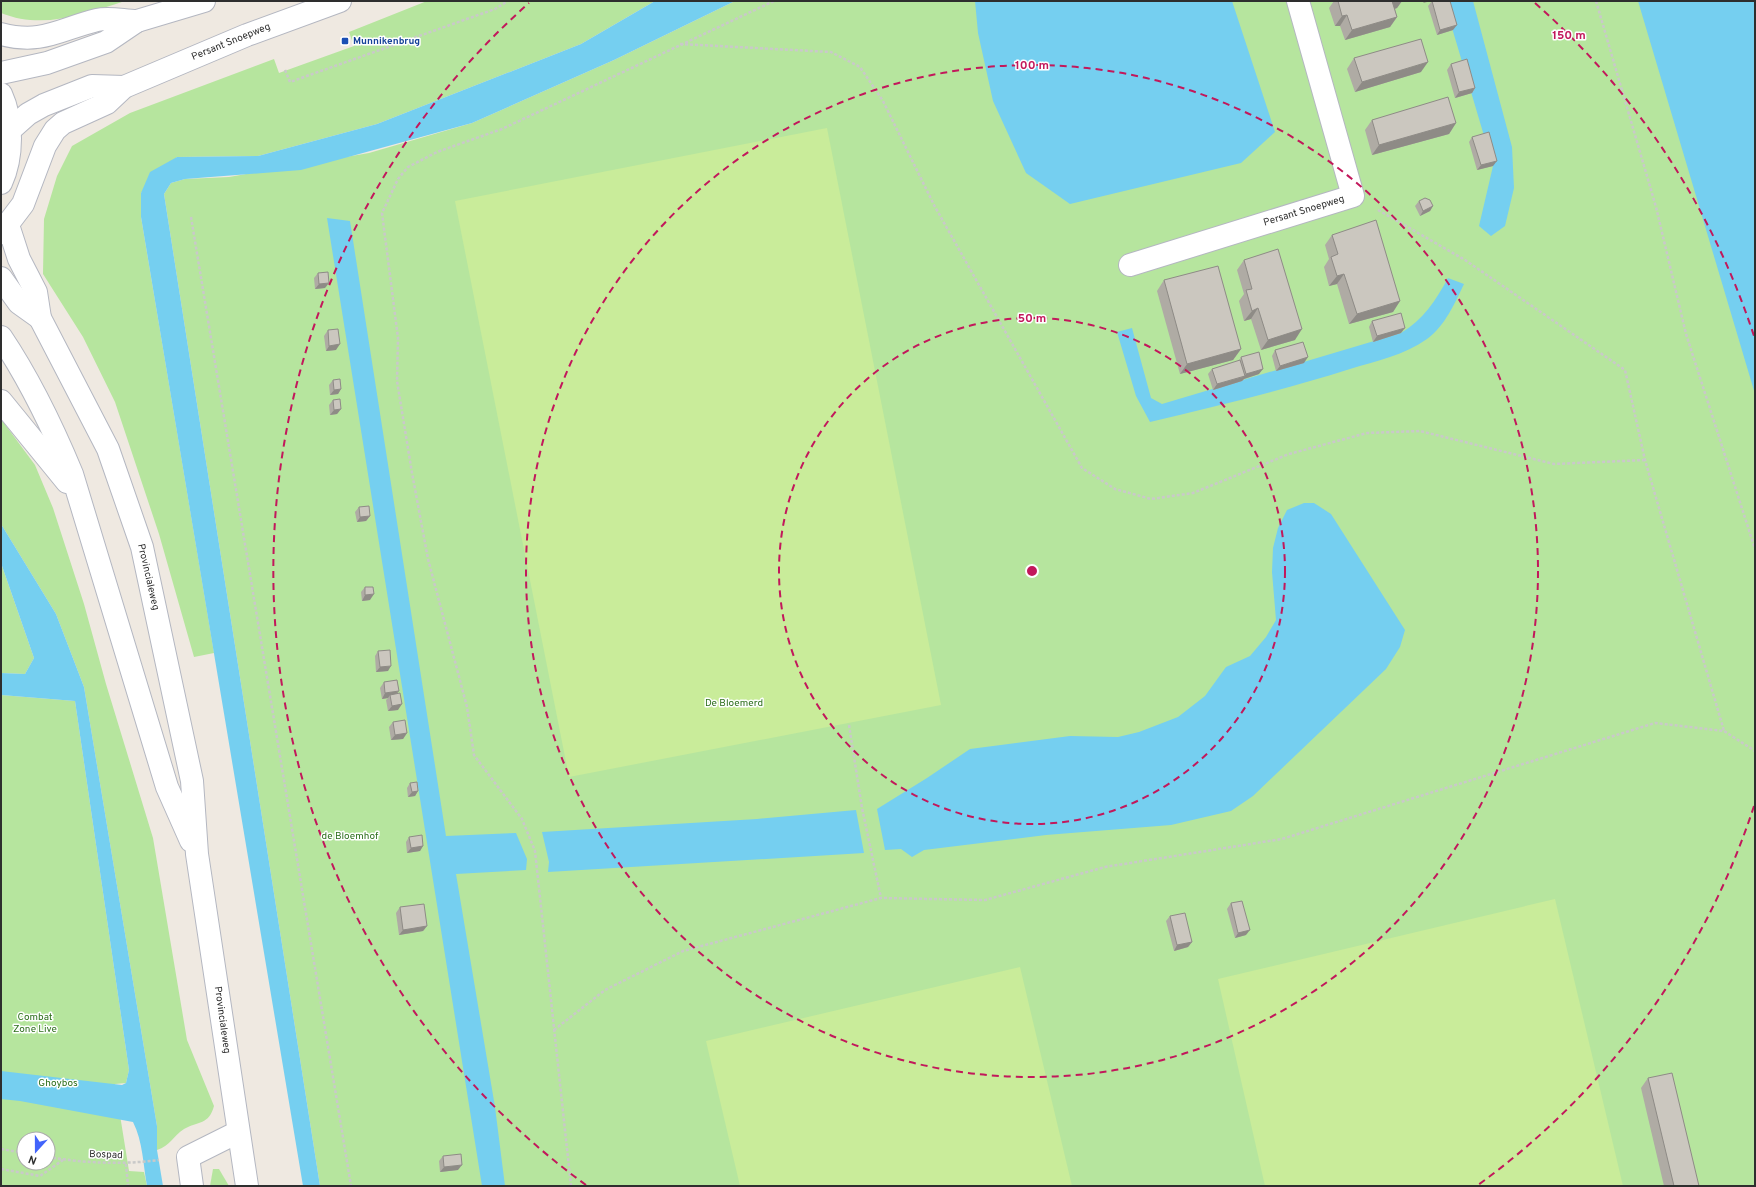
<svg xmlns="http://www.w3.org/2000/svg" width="1756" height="1187" font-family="Overpass,sans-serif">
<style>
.green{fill:#b6e59e;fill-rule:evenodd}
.pitch{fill:#c9ec9a}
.water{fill:#75cff0}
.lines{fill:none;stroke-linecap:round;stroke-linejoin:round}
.street-casing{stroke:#b4b7c1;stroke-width:24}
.secondary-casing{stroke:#b4b7c1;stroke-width:24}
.path{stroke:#c9c9c9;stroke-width:2.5;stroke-dasharray:3 2;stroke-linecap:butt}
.street{stroke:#fff;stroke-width:22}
.secondary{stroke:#fff;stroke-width:22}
.wall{fill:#afaba4}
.shaded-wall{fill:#8e8b86}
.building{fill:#cbc7bf;stroke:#8e8b86}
.ring{fill:none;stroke:#c2185b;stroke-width:2;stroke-dasharray:7 5}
.transit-dot{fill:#1a4fb4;stroke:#fff;stroke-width:1.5}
.labels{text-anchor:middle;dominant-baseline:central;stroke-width:3;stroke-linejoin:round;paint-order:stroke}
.transit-label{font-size:10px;font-weight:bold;fill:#164399;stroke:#fff;text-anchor:start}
.street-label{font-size:10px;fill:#2e2e2e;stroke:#fff}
.park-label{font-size:10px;fill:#2c6e1b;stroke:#fff}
.centre{fill:#c2185b;stroke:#fff;stroke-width:2}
.ring-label{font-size:12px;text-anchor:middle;font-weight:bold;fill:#c2185b;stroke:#fff;stroke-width:3;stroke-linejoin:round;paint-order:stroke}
</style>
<rect width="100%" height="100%" fill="#efe9e1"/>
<g class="green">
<path d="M 1,1 L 125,1 C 84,14 43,30 1,13 Z"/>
<path d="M 427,1 L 655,1 L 581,44 L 377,124 L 258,156 L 177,157 L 141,193 L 141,217 L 214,653 L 194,657 L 159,534 L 115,402 L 83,337 L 43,274 L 44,219 L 57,176 L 72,146 L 130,113 L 274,59 L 279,73 L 354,46 L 349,32 Z"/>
<path d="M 735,1 L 1640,1 L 1755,390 L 1755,1186 L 320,1186 L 164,194 L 171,183 L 185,179 L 229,177 L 369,153 L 472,123 L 614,60 Z"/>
<path d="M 1,419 L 35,465 L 53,508 L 84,604 L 106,684 L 153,838 L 187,1040 L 214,1106 C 209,1125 198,1121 184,1129 C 173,1136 170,1146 157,1150 L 157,1126 L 86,699 L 84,687 L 56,614 L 1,524 Z"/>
<path d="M 1,563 L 34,658 L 25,674 L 1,673 Z"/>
<path d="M 1,695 L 75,701 L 129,1070 L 126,1083 L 115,1084 L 129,1171 L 144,1172 L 147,1186 L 1,1186 ZM 24,1139 L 48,1139 L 48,1163 L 24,1163 Z"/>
<path d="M 213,1169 L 219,1169 L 229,1186 L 210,1186 Z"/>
</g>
<g class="pitch">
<path d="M 827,128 L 941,705 L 569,777 L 455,201 Z"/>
<path d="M 1555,899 L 1623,1186 L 1265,1186 L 1218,979 Z"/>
<path d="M 1020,967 L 1072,1186 L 740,1186 L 706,1041 Z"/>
</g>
<g class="water">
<path d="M 655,1 L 735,1 L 614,60 L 472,123 L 301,170 L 185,179 L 171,183 L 164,194 L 320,1186 L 303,1186 L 141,217 L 141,193 L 150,172 L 177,157 L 258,156 L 377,124 L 581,44 Z"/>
<path d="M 975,1 L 1232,1 L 1275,132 L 1241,163 L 1070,204 L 1026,173 L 993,101 L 978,33 Z"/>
<path d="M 1444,1 L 1473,1 L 1512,147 L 1514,188 L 1505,226 L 1491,236 L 1479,226 L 1493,166 Z"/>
<path d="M 1638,1 L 1755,1 L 1755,394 Z"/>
<path d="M 327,218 L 350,221 L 446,836 L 516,833 L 527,859 L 526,870 L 456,874 L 495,1107 L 505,1186 L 482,1186 Z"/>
<path d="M 1448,278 L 1464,284 C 1455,303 1445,326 1427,339 C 1405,355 1376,361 1350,369 C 1284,390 1217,406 1150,422 L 1136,396 L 1117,332 L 1132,328 L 1151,398 L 1162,404 L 1401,333 C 1423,320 1436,300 1448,278 Z"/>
<path d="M 1304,503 L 1314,503 L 1331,514 L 1405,630 L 1400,647 L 1386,669 L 1253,796 L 1231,811 L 1171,825 L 1046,835 L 924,850 L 912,857 L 901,849 L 885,850 L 877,809 L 927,778 L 970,749 L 1070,736 L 1118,737 L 1139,732 L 1178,717 L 1205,696 L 1226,667 L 1250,656 L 1266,637 L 1276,620 L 1272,572 L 1273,548 L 1278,528 L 1287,510 Z"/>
<path d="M 1,524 L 56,614 L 84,687 L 157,1126 L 157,1150 L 163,1186 L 147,1186 C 143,1164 143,1142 133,1122 L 20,1101 L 1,1099 L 1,1071 L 122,1085 L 126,1083 L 129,1070 L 75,701 L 1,695 L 1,673 L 25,674 L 34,658 L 1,563 Z"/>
<path d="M 856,810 L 864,853 L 548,872 L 549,862 L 542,832 L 757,819 Z"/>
</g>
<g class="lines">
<defs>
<g id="street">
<path d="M 1130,265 L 1353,196 L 1298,1"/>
<path d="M 192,1186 L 188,1157 L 238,1132"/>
</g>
<g id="secondary">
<path d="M 1,34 C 42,45 60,29 97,20 C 109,17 125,21 137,21"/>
<path d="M 1,73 L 47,63 L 106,42 L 137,21 L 204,1"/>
<path d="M 1,94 C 13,120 13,157 1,183"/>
<path d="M 10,130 L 28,114 L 44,105 L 92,86 L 124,87"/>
<path d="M 8,225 L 19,259 L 36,292 L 40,318 L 108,449 L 142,547 L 192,781 L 197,854 L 247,1186"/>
<path d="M 1,233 L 23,204 L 45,146 L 55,130 L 63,123 L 107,103 L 124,87 L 247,35 L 340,1"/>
<path d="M 1,278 L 19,303 L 40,318"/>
<path d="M 1,337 C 30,380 52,426 72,474 L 167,787 L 191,841"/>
<path d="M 1,401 L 67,482"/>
</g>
</defs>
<use href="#street" class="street-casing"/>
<use href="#secondary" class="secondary-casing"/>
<g class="path">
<path d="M 1596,1 L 1656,207 L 1686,334 L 1755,549"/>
<path d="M 680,44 L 831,52 L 860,67 L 883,101 L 934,205 L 1082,468 L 1115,489 L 1151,499 L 1193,493 L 1289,454 L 1367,433 L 1420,431 L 1554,464 L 1645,460"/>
<path d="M 285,70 L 290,82 L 495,9 L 508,1"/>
<path d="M 1378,210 L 1465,260 L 1625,370 L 1645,460 L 1724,731"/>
<path d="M 191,217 L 351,1186"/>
<path d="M 849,725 L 862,808 L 881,898"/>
<path d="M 554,1030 L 605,990 L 683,951 L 881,898 L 985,900 L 1105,867 L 1282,839 L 1655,723 L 1724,731 L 1755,751"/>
<path d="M 1,1149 L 24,1153"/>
<path d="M 48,1157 C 85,1163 121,1165 159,1160"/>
<path d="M 126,1164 L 128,1186"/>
<path d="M 1,1169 L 40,1176 L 63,1160"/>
<path d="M 571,1186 L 535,851 L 522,819 L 474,755 L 467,707 L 428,559 L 412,473 L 397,381 L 398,338 L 382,213 L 398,179 L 408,167 L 437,152 L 502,129 L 774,1"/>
</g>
<use href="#street" class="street"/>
<use href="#secondary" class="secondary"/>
</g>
<g class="wall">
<path d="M 1334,1 L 1402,1 L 1397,8 L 1395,9 L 1397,17 L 1390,27 L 1345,40 L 1340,26 L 1335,26 L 1329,8 Z"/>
<path d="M 1432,1 L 1453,30 L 1437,35 L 1428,6 Z"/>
<path d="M 1354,58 L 1421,72 L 1355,92 L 1347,69 Z"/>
<path d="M 1451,64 L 1475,88 L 1472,93 L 1455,98 L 1447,70 Z"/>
<path d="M 1372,120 L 1456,123 L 1449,134 L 1372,155 L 1365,130 Z"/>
<path d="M 1472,137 L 1493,166 L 1477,170 L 1469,142 Z"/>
<path d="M 1419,201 L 1433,206 L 1430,211 L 1420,216 L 1415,206 Z"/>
<path d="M 1332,235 L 1400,301 L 1393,312 L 1349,324 L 1337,284 L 1329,286 L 1324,267 L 1329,259 L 1325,245 Z"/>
<path d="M 1244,260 L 1295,340 L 1261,350 L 1251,319 L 1244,321 L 1239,301 L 1244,294 L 1237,270 Z"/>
<path d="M 318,273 L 325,288 L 315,289 L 314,278 Z"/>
<path d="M 1164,280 L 1241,349 L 1233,360 L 1180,374 L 1157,291 Z"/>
<path d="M 1372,321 L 1401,333 L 1373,342 L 1369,327 Z"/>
<path d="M 328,330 L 336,350 L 326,351 L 324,336 Z"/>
<path d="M 1275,350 L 1304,363 L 1276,371 L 1272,356 Z"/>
<path d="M 1241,357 L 1259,374 L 1244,379 L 1242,381 L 1213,390 L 1208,374 L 1212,369 L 1239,361 Z"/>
<path d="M 333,380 L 341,389 L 338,394 L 330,395 L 329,385 Z"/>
<path d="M 333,400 L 341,409 L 337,414 L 330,415 L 329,405 Z"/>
<path d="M 359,507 L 370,516 L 366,521 L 357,522 L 355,512 Z"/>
<path d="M 365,587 L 370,600 L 362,601 L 361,592 Z"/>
<path d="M 378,651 L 388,671 L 376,672 L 375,656 Z"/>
<path d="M 384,682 L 397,694 L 398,710 L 388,711 L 386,700 L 388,698 L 382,699 L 380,688 Z"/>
<path d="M 393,722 L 407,733 L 403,739 L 391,740 L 389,727 Z"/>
<path d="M 410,783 L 418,791 L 415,796 L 408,797 L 407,788 Z"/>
<path d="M 409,837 L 423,846 L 420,851 L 407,853 L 406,842 Z"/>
<path d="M 1231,903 L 1246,935 L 1235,938 L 1227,909 Z"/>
<path d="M 400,907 L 427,926 L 423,931 L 399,935 L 396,913 Z"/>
<path d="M 1170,916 L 1192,942 L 1188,947 L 1174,951 L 1166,921 Z"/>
<path d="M 1648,1078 L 1699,1186 L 1664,1186 L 1641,1088 Z"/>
<path d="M 443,1156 L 458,1170 L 440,1172 L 439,1161 Z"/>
</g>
<g class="shaded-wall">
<path d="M 1392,1 L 1402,1 L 1397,8 L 1385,12 Z"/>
<path d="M 1425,1 L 1431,1 L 1423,3 Z"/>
<path d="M 1347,15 L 1340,26 L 1335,26 L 1342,16 Z"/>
<path d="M 1397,17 L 1390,27 L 1345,40 L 1352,30 Z"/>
<path d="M 1457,25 L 1453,30 L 1437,35 L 1440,30 Z"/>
<path d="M 1428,62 L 1421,72 L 1355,92 L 1362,82 Z"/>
<path d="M 1475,88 L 1472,93 L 1455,98 L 1459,92 Z"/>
<path d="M 1456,123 L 1449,134 L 1372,155 L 1379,145 Z"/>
<path d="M 1497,161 L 1493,166 L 1477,170 L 1481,165 Z"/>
<path d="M 1433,206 L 1430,211 L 1420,216 L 1423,211 Z"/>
<path d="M 1344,274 L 1337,284 L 1329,286 L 1337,276 Z"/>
<path d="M 329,283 L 325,288 L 315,289 L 319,284 Z"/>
<path d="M 1400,301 L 1393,312 L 1349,324 L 1357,314 Z"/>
<path d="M 1258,308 L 1251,319 L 1244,321 L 1252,311 Z"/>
<path d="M 1405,328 L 1401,333 L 1373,342 L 1377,336 Z"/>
<path d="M 1302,329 L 1295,340 L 1261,350 L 1268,340 Z"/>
<path d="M 340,344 L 336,350 L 326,351 L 329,346 Z"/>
<path d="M 1241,349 L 1233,360 L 1180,374 L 1187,364 Z"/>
<path d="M 1308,357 L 1304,363 L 1276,371 L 1280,366 Z"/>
<path d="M 1263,369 L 1259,374 L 1244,379 L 1242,381 L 1213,390 L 1217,384 L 1243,377 L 1246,374 Z"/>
<path d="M 341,389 L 338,394 L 330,395 L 334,390 Z"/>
<path d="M 341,409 L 337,414 L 330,415 L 334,410 Z"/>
<path d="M 370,516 L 366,521 L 357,522 L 360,517 Z"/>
<path d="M 374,594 L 370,600 L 362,601 L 365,595 Z"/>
<path d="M 391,666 L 388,671 L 376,672 L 380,667 Z"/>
<path d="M 399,691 L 395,696 L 390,695 L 388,698 L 382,699 L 385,693 Z"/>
<path d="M 402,704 L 398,710 L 388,711 L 392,706 Z"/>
<path d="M 407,733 L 403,739 L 391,740 L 395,735 Z"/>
<path d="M 418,791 L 415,796 L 408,797 L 412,792 Z"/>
<path d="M 423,846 L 420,851 L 407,853 L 411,848 Z"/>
<path d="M 427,926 L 423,931 L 399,935 L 403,930 Z"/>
<path d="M 1250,930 L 1246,935 L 1235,938 L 1238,933 Z"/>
<path d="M 1192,942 L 1188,947 L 1174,951 L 1177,945 Z"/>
<path d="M 462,1165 L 458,1170 L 440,1172 L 444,1167 Z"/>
</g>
<g class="building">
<path d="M 1338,1 L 1393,1 L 1392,1 L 1397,17 L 1352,30 L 1347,15 L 1342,16 Z"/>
<path d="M 1432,1 L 1450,1 L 1457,25 L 1440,30 Z"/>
<path d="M 1421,39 L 1428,62 L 1362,82 L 1354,58 Z"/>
<path d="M 1467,59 L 1475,88 L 1459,92 L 1451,64 Z"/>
<path d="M 1448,97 L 1456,123 L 1379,145 L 1372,120 Z"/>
<path d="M 1489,132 L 1497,161 L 1481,165 L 1472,137 Z"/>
<path d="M 1425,198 L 1430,200 L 1433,206 L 1423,211 L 1419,201 Z"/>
<path d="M 1376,220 L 1400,301 L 1357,314 L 1344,274 L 1337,276 L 1331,257 L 1338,254 L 1332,235 Z"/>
<path d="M 1278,249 L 1302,329 L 1268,340 L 1258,308 L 1252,311 L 1246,290 L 1252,289 L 1244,260 Z"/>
<path d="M 1218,266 L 1241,349 L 1187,364 L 1164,280 Z"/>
<path d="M 328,272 L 329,283 L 319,284 L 318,273 Z"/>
<path d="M 1401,313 L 1405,328 L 1377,336 L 1372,321 Z"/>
<path d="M 338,329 L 340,344 L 329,346 L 328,330 Z"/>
<path d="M 1303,342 L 1308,357 L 1280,366 L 1275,350 Z"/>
<path d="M 1259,352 L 1263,369 L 1246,374 L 1241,357 Z"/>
<path d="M 1240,360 L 1245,376 L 1217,384 L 1212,369 Z"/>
<path d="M 340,379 L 341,389 L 334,390 L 333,380 Z"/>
<path d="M 340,399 L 341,409 L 334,410 L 333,400 Z"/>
<path d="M 369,506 L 370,516 L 360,517 L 359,507 Z"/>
<path d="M 365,587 L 373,587 L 374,594 L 365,595 Z"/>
<path d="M 390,650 L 391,666 L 380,667 L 378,651 Z"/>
<path d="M 397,680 L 399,691 L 385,693 L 384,682 Z"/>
<path d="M 400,693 L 402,704 L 392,706 L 390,695 Z"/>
<path d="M 405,720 L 407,733 L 395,735 L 393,722 Z"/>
<path d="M 417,782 L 418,791 L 412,792 L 410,783 Z"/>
<path d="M 422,835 L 423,846 L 411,848 L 409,837 Z"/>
<path d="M 1242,901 L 1250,930 L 1238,933 L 1231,903 Z"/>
<path d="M 424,904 L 427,926 L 403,930 L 400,907 Z"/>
<path d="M 1185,913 L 1192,942 L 1177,945 L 1170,916 Z"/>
<path d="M 1672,1073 L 1699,1186 L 1674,1186 L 1648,1078 Z"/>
<path d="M 461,1154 L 462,1165 L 444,1167 L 443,1156 Z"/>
</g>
<g class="ring">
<circle cx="1032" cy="571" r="253"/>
<circle cx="1032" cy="571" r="506"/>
<path d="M1754 806A759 759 0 0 1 1478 1185M586 1185A759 759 0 0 1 529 3M1535 3A759 759 0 0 1 1754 336"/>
</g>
<rect class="transit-dot" x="341" y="37" width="8" height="8" rx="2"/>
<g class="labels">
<g class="transit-label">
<text x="353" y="41">Munnikenbrug</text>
</g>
<g class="street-label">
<text transform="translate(231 42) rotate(-22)">Persant Snoepweg</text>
<text transform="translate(1304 211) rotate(-17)">Persant Snoepweg</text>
<text transform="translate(148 577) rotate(77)">Provincialeweg</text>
<text transform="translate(222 1020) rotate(82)">Provincialeweg</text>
<text transform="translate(106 1155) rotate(2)">Bospad</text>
</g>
<g class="park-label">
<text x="734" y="703">De Bloemerd</text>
<text x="350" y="836">de Bloemhof</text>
<text x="35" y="1017">Combat<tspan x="35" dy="12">Zone Live</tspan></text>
<text x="58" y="1083">Ghoybos</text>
</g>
</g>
<circle cx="1032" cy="571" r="6" class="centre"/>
<g class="ring-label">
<text x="1569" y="39">150 m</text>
<text x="1032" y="69">100 m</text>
<text x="1032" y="322">50 m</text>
</g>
<rect width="1756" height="1187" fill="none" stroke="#2e2e2e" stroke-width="4"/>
<g transform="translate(36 1151) rotate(201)"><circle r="19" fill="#ffffff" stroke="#ababab"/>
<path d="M0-3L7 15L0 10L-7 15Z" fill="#4264fb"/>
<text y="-6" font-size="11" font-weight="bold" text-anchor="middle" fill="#2e2e2e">N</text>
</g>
</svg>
